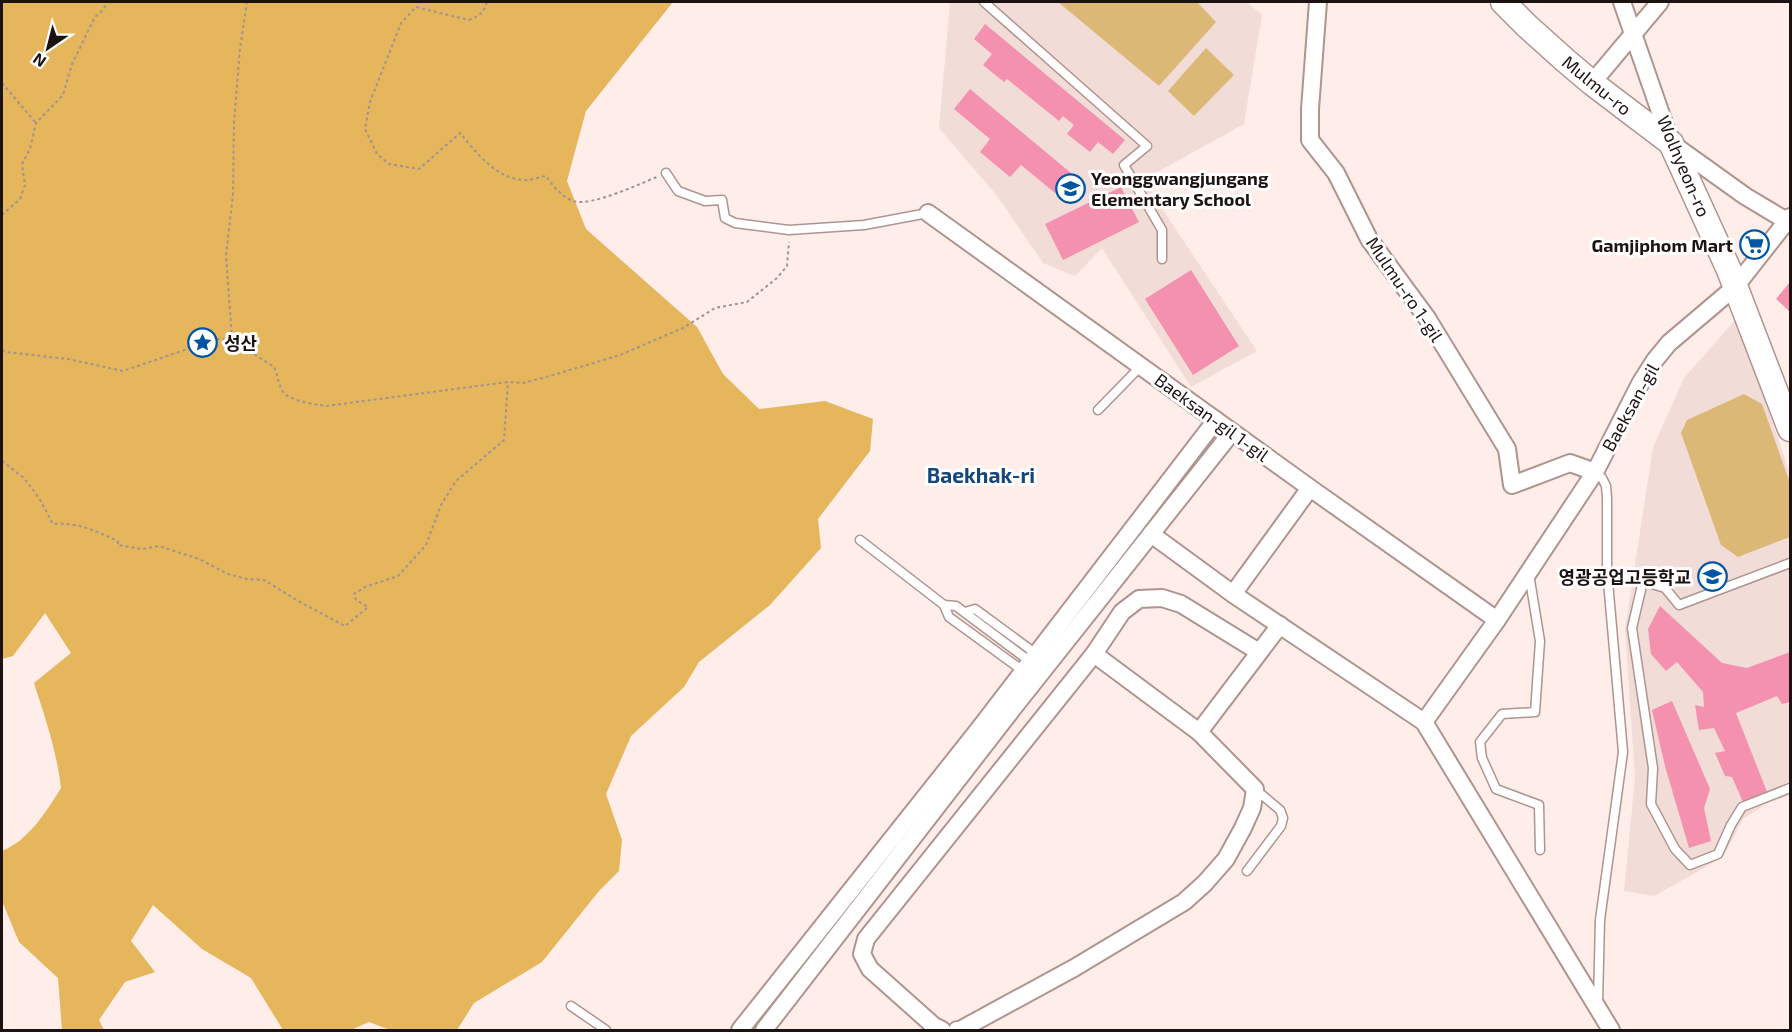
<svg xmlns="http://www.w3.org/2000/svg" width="1792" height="1032" font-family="'Exo 2','Noto Sans KR',sans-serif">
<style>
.built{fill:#f2dcd8}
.green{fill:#dcb877}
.forest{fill:#e5b65b}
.building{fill:#f391ae}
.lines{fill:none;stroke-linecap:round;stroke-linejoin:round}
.service-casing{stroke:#af948f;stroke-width:11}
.minor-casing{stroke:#af948f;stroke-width:20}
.secondary-casing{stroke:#af948f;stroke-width:27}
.path{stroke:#a29391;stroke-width:2;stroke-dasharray:3 3;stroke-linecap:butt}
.service{stroke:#fff;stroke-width:8}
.minor{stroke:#fff;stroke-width:16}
.secondary{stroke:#fff;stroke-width:24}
.labels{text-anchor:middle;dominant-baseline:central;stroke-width:6;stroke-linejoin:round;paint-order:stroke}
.street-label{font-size:18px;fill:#1c1211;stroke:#fff}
.poi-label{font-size:18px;font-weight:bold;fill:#1c1211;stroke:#fff;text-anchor:start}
.quarter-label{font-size:21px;font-weight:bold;fill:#184679;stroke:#fff}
</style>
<rect width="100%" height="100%" fill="#ffedea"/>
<g class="built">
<path d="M 950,2 L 1247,2 L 1262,15 L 1244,124 L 1143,180 L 1257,351 L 1191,387 L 1102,248 L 1075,276 L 1043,263 L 998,197 L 939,128 Z"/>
<path d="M 1737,318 L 1790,474 L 1790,795 L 1766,804 L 1743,819 L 1728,848 L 1720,859 L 1654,896 L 1624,891 L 1635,778 L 1625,630 L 1653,447 L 1684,378 Z"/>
</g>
<g class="green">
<path d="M 1058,2 L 1197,2 L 1216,22 L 1159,86 Z"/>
<path d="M 1206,48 L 1234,75 L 1194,116 L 1168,91 Z"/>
<path d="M 1744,394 L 1762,404 L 1790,483 L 1790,537 L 1738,557 L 1721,545 L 1681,433 L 1687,420 Z"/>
</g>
<path class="forest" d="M 2,2 L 673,2 L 586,111 L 567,181 L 586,229 L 697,327 L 723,374 L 759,409 L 825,401 L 873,419 L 870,451 L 818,519 L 821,548 L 770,605 L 699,662 L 684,687 L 631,736 L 606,794 L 622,840 L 619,871 L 599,891 L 542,962 L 474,1003 L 457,1030 L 390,1030 L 369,1022 L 351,1030 L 283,1030 L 251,978 L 202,949 L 153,905 L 131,941 L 155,972 L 125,982 L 99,1020 L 104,1030 L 62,1030 L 58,978 L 19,942 L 2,901 L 2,851 C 29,840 46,812 61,788 C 57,752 45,717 34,683 L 71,653 L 45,613 L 13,656 L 2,659 Z"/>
<g class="building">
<path d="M 985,24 L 1125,140 L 1113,154 L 1098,142 L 1090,152 L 1067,134 L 1074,125 L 1063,116 L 1059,121 L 1007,79 L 1004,82 L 983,65 L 992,54 L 974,39 Z"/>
<path d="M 970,89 L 1071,173 L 1055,193 L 1021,165 L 1010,177 L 980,152 L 990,139 L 954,109 Z"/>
<path d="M 1121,187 L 1139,222 L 1063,260 L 1045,224 Z"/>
<path d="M 1191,270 L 1239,346 L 1193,375 L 1145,299 Z"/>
<path d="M 1790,282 L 1790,312 L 1776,299 Z"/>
<path d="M 1660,606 L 1722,663 L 1747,668 L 1790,652 L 1790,702 L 1782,704 L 1777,696 L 1736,713 L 1767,792 L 1743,802 L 1732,777 L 1725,776 L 1715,753 L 1725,751 L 1714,728 L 1699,730 L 1695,705 L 1704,707 L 1703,692 L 1677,662 L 1666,671 L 1651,654 L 1648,629 Z"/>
<path d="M 1672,701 L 1710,789 L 1704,808 L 1711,841 L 1689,848 L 1665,766 L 1652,710 Z"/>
</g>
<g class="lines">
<defs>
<g id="service">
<path d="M 984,2 L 1147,146 L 1124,165 L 1162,230 L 1162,259"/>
<path d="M 666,173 L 678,191 L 705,201 L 722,200 L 725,218 L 735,223 L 789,230 L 864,225 L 928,213"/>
<path d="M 1098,410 L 1141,366"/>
<path d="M 1595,472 L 1602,478 L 1606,486 L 1607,498 L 1607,570 L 1623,752 L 1600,920 L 1598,1002"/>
<path d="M 860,540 L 944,605 L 949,617 L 1026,673"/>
<path d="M 1607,570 L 1665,588 L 1679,605 L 1790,563"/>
<path d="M 1529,574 L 1540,641 L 1535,712 L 1502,714 L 1480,742 L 1482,758 L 1496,789 L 1539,805 L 1540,850"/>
<path d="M 1643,581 L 1632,628 L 1653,768 L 1651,804 L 1675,849 L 1690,865 L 1718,854 L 1731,825 L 1742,807 L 1790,788"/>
<path d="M 944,605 L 956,606 L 1032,663"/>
<path d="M 965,612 L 975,609 L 1039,656"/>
<path d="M 1247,871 L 1281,826 L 1283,818 L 1280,810 L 1255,789"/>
<path d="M 571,1006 L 606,1030"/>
</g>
<g id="minor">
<path d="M 1318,2 L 1310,109 L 1310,140 L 1336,173 L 1369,239 L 1427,318 L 1507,449 L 1512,485 L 1570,463 L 1595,472"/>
<path d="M 1622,2 L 1671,143 L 1745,196 L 1790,223"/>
<path d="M 1592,83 L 1660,2"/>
<path d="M 928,213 L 1310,488 L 1497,620"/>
<path d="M 1151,534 L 1233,594 L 1424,722"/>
<path d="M 1233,594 L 1310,488"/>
<path d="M 1094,654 L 1199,732"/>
<path d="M 740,1030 L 979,729 L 1216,420"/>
<path d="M 764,1030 L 1014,707 L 1232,432"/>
<path d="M 942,1030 L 934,1026 L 870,969 L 862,954 L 866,939 L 1094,654 L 1122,612 L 1139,599 L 1162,598 L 1181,604 L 1259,652"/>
<path d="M 957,1030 L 960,1030 L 1074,968 L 1184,902 L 1205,883 L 1226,859 L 1243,828 L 1252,808 L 1255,789 L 1199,732 L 1280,625"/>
<path d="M 1611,1030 L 1424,722 L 1497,620 L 1595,472 L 1641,382 L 1655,360 L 1669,343 L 1735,287 L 1790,217"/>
</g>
<path id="secondary" d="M 1503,2 L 1527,26 L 1566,61 L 1592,83 L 1671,143 L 1729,270 L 1790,429"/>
</defs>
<use href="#service" class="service-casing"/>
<use href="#minor" class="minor-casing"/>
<use href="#secondary" class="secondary-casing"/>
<g class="path">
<path d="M 487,2 C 484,12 480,16 469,20 L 416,7 L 401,23 L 370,102 L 365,129 L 377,154 L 389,164 L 419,169 L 460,133 C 476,152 495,178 523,180 C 530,181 539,177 546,176 C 553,186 561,196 573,201 C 591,207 639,184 657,177"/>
<path d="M 2,83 L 36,123"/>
<path d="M 2,215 L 20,199 L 25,185 L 22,164 L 30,149 L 36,123 L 63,95 L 72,64 L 95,17 L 102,11 L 108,2"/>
<path d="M 232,339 L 226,255 L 233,195 L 234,123 L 240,48 L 247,2"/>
<path d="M 2,350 L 6,352 L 68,359 L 123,371 L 217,339 L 232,340 L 274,367 C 278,375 278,383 282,390 C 287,401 314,404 326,406 L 508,382 L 523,383 L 550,376 L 620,355 L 683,328 L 715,308 L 747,302 L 777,278 L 787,266 L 789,242"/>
<path d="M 2,461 L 24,478 L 39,498 L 53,524 C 79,522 95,531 118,541 L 118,545 L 142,549 L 159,546 L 199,559 L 228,574 L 247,579 L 264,580 L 300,602 L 345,626 L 368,607 L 356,600 L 354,594 L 365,587 L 398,576 L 426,545 L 441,505 L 456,481 L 504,440 L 508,382"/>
</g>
<use href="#service" class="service"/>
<use href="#minor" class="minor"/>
<use href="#secondary" class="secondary"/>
</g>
<defs>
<symbol id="school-ring" viewBox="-11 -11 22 22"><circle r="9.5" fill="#fff" stroke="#0055a3" stroke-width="1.5"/><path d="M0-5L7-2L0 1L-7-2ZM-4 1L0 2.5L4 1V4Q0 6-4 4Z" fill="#0055a3"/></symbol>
<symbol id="supermarket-ring" viewBox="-11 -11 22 22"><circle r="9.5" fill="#fff" stroke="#0055a3" stroke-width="1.5"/><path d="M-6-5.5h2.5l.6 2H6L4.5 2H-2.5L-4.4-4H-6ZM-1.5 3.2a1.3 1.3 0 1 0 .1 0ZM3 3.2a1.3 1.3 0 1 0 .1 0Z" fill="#0055a3"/></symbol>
<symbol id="sight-ring" viewBox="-11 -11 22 22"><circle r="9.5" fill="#fff" stroke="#0055a3" stroke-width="1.5"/><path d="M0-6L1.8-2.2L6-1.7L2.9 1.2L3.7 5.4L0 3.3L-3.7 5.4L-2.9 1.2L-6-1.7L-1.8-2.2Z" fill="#0055a3"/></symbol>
</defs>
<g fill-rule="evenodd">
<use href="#school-ring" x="1054" y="172" width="33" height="33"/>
<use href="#supermarket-ring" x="1738" y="228" width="33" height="33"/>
<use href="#sight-ring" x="186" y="326" width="33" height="33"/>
<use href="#school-ring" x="1696" y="560" width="33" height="33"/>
</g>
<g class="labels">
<g class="street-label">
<text transform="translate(1597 85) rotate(39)">Mulmu-ro</text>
<text transform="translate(1684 166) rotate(67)">Wolhyeon-ro</text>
<text transform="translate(1405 289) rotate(56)">Mulmu-ro 1-gil</text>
<text transform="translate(1630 407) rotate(-61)">Baeksan-gil</text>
<text transform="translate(1212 417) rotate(36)">Baeksan-gil 1-gil</text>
</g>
<g class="poi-label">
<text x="1091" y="178">Yeonggwangjungang<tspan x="1091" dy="21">Elementary School</tspan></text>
<text x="1733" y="245" text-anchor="end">Gamjiphom Mart</text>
<text x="224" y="343">성산</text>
<text x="1691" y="577" text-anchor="end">영광공업고등학교</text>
</g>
<g class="quarter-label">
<text x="981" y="474">Baekhak-ri</text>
</g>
</g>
<rect width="1792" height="1032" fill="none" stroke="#1c1211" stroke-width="6"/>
<g transform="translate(48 48) rotate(215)" stroke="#ffffff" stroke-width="4.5" paint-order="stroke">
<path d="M0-4.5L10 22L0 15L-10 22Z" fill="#1c1211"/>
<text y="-9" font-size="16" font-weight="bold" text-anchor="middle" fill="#1c1211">N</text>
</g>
</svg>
